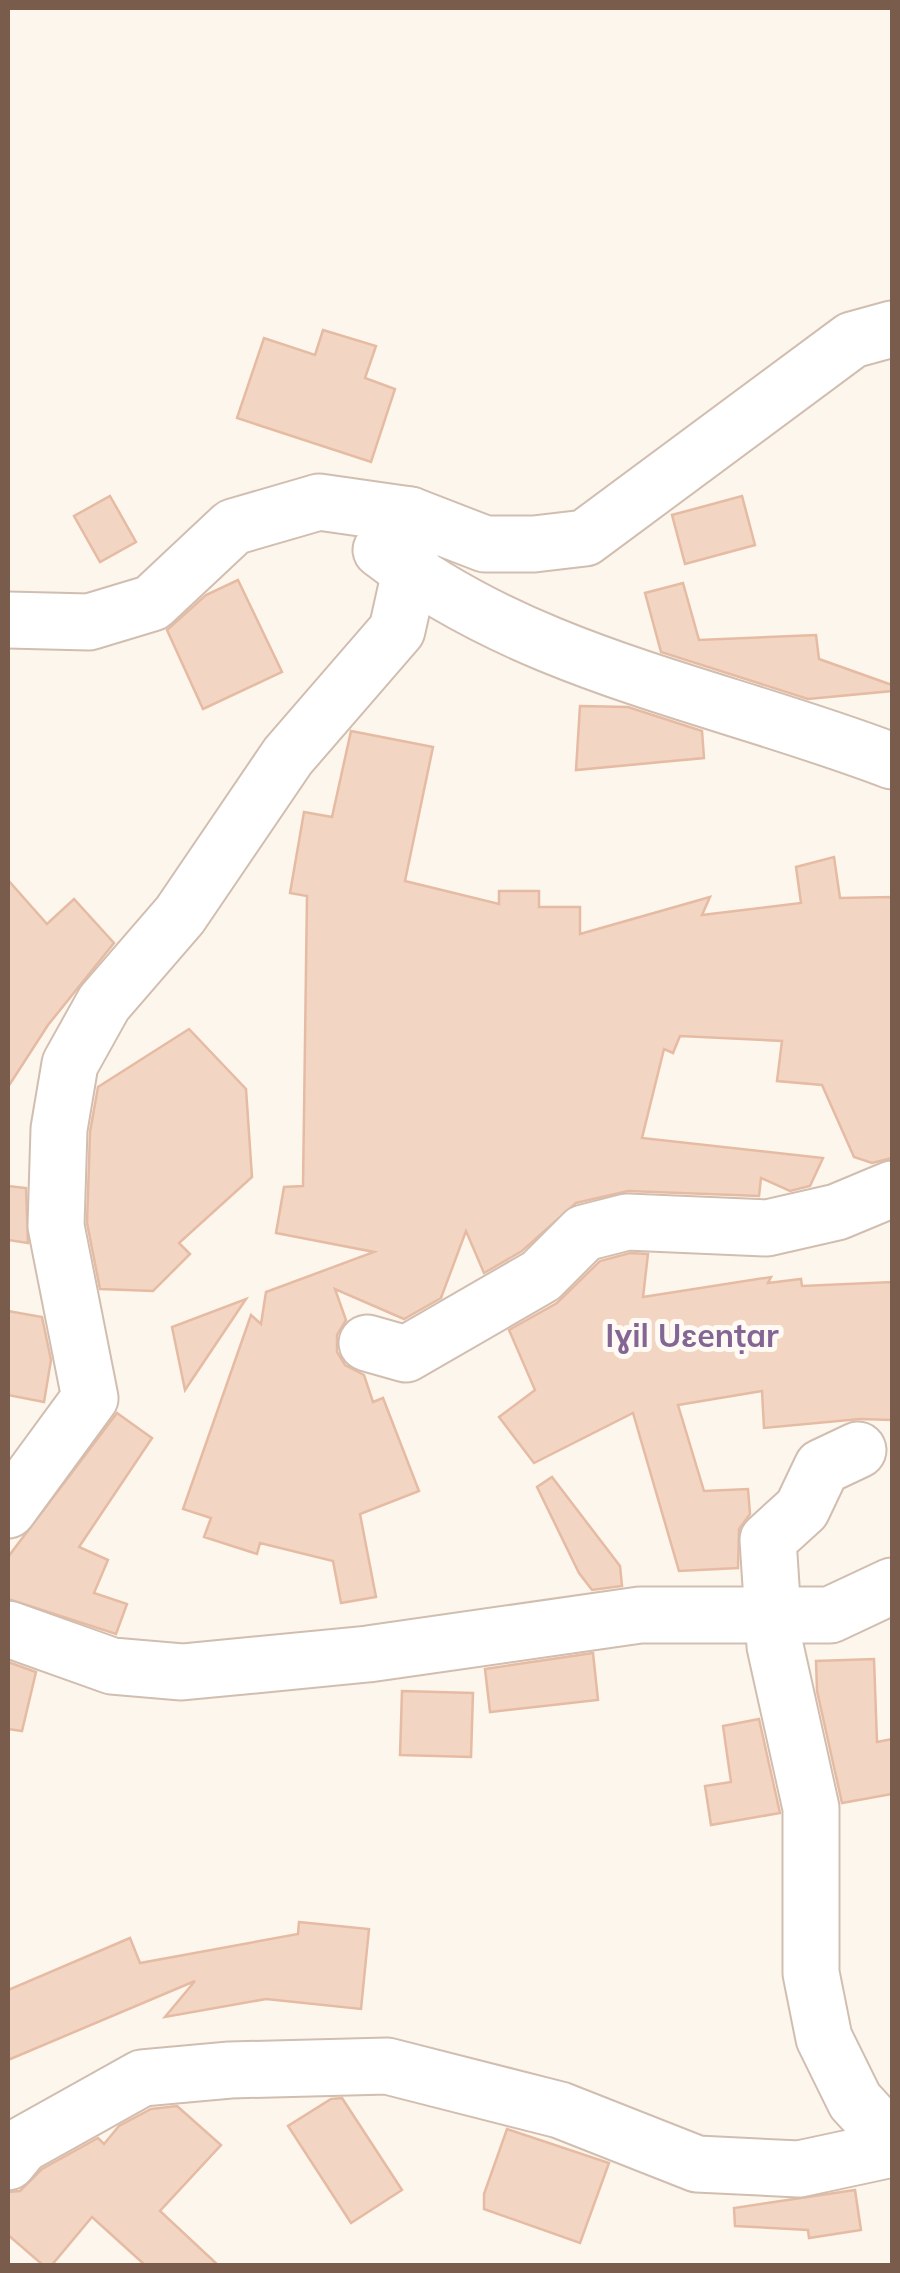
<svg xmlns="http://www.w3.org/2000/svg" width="900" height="2273" font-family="Mulish,sans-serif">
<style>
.building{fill:#f3d5c3;stroke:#e6bba3;stroke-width:2.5}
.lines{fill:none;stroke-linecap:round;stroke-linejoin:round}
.minor-casing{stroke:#d1beb0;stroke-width:59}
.minor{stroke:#fff;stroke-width:55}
.labels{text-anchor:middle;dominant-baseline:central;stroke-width:10;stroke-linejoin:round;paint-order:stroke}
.quarter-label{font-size:32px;font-weight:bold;fill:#846695;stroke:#fffaf3}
</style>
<rect width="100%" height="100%" fill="#fdf6ec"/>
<g class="building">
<path d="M 323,330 L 376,346 L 365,378 L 395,389 L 371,462 L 237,418 L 264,338 L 315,355 Z"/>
<path d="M 110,496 L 136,542 L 100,562 L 74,516 Z"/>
<path d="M 742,496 L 755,545 L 685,564 L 672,515 Z"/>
<path d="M 238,580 L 282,672 L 203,709 L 167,630 L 206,595 Z"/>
<path d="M 683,583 L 699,640 L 816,635 L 819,659 L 892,685 L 892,691 L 808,699 L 661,652 L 645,593 Z"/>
<path d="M 580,706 L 628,707 L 702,731 L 704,758 L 576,770 Z"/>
<path d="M 351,731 L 433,747 L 405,881 L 499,904 L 499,891 L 539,891 L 539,907 L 580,907 L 580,934 L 710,897 L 702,915 L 801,903 L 796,867 L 834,857 L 840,898 L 892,897 L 892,1158 L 872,1163 L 854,1157 L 822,1085 L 777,1081 L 782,1041 L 680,1036 L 673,1053 L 664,1049 L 642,1138 L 823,1158 L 810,1186 L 790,1191 L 761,1178 L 759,1196 L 628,1191 L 576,1203 L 522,1251 L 484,1273 L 466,1231 L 441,1298 L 404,1319 L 335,1289 L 346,1320 L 337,1335 L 337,1352 L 345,1365 L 364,1375 L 373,1402 L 383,1398 L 419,1491 L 360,1514 L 376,1597 L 341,1603 L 333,1561 L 260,1543 L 257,1554 L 204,1537 L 211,1518 L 183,1509 L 251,1315 L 261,1324 L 266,1292 L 374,1252 L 276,1233 L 284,1187 L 303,1186 L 307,896 L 290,893 L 304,812 L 332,817 Z"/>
<path d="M 8,880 L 47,924 L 74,899 L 114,943 L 48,1025 L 8,1087 Z"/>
<path d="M 189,1029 L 246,1089 L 252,1177 L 179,1243 L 190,1254 L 153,1291 L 100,1289 L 87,1223 L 90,1132 L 98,1087 Z"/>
<path d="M 8,1186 L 26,1188 L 28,1243 L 8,1240 Z"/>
<path d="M 630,1253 L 648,1254 L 643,1297 L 771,1277 L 768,1283 L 801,1279 L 802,1286 L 892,1282 L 892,1420 L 860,1419 L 764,1428 L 762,1391 L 678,1405 L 704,1491 L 748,1489 L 750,1514 L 739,1529 L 738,1568 L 679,1571 L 633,1413 L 534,1463 L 499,1417 L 535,1390 L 509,1330 L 557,1303 L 600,1261 Z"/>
<path d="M 246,1299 L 185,1390 L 172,1327 Z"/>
<path d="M 8,1311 L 42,1317 L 51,1360 L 44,1402 L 8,1395 Z"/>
<path d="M 117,1413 L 152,1438 L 79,1547 L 108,1560 L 94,1593 L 127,1604 L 116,1634 L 8,1599 L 8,1557 Z"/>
<path d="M 552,1477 L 620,1566 L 622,1586 L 592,1590 L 579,1573 L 537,1487 Z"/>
<path d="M 593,1653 L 598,1700 L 490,1712 L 485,1669 Z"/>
<path d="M 874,1659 L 877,1742 L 892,1739 L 892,1794 L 842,1803 L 817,1691 L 816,1661 Z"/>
<path d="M 8,1662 L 36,1672 L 22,1731 L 8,1729 Z"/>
<path d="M 402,1691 L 473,1693 L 471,1757 L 400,1755 Z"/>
<path d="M 759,1719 L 780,1813 L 711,1825 L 705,1786 L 731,1782 L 723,1726 Z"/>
<path d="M 299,1922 L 369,1929 L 361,2009 L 266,1999 L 165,2017 L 195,1981 L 8,2060 L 8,1990 L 130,1938 L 140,1963 L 298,1934 Z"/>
<path d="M 342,2098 L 402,2190 L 351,2223 L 288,2126 L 331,2099 Z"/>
<path d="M 177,2106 L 221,2145 L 160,2211 L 219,2266 L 146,2266 L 92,2217 L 51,2266 L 44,2266 L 8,2235 L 8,2192 L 20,2191 L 42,2169 L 98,2138 L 104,2144 L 119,2126 L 151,2109 Z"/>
<path d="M 507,2129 L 609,2163 L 580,2243 L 484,2209 L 484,2194 Z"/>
<path d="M 855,2190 L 861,2230 L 809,2238 L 808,2230 L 735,2226 L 734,2208 Z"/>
</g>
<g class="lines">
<defs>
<g id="minor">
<path d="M 381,550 C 530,665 720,695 892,761"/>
<path d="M 8,620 L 89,622 L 152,603 L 233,527 L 319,502 L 410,515 L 485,544 L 534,544 L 585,538 L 852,340 L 892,329"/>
<path d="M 367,1343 L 406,1354 L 541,1276 L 584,1233 L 627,1222 L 767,1228 L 837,1212 L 892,1189"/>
<path d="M 858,1450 L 822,1467 L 802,1509 L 768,1540 L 775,1646 L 811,1808 L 811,1973 L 824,2038 L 855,2101 L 892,2141"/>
<path d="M 8,1510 L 90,1398 L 56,1226 L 59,1129 L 70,1064 L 104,1003 L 180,915 L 288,756 L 397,630 L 410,572 L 410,515"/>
<path d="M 8,1629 L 112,1666 L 182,1672 L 368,1654 L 640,1615 L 830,1615 L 892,1586"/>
<path d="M 8,2162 L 22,2145 L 142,2078 L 230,2070 L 387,2066 L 560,2110 L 697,2164 L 799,2169 L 892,2149"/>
</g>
</defs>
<use href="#minor" class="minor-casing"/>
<use href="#minor" class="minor"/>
</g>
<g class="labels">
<g class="quarter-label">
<text x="692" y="1335">Iɣil Uɛenṭar</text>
</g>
</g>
<rect width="900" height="2273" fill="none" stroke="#7a5c4d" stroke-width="20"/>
</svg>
